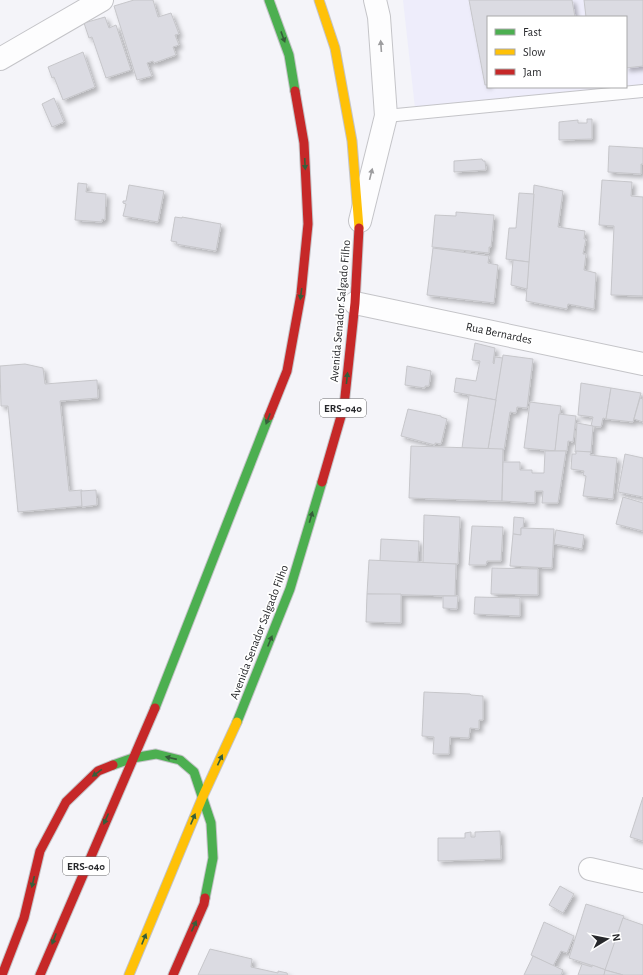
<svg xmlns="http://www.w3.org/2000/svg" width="643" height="975" font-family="'Alegreya Sans',sans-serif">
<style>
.industrial{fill:#eeedfb;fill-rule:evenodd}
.building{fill:#dbdbe2;stroke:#c6c6ca;filter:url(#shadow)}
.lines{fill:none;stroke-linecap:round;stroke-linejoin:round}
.lane-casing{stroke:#c4c4c8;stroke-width:14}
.street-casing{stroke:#c4c4c8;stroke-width:24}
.fast-casing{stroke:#c4c4c8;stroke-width:11}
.slow-casing{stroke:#c4c4c8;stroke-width:11}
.jam-casing{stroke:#c4c4c8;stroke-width:11}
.lane{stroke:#fdfdfe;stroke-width:12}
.street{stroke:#fdfdfe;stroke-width:22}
.fast{stroke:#4caf50;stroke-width:9}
.slow{stroke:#ffc107;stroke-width:9}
.jam{stroke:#c62828;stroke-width:9}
.oneway{fill:#365e3a}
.oneway2{fill:#9d9d9f}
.labels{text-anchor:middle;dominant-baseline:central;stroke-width:3.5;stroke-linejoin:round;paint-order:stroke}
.shield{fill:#fff;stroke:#68686b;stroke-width:1}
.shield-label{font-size:11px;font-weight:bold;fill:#27282b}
.street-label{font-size:12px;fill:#27282b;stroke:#fff}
</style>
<defs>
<filter id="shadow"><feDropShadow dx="3.5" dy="3.5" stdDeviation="2" flood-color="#0004"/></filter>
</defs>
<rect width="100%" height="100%" fill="#f4f4f9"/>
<path class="industrial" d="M 403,0 L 643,0 L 643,98 L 415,108 ZM 488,17 L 626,17 L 626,87 L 488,87 Z"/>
<g class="building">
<path d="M 134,0 L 153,0 L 158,17 L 171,13 L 179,34 L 175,35 L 179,45 L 173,47 L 176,55 L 154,63 L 153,61 L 147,63 L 152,76 L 137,80 L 114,6 Z"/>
<path d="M 469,0 L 572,0 L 575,17 L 488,17 L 488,85 L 485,85 Z"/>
<path d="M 584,0 L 643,0 L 643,66 L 626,68 L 626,17 L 586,17 Z"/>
<path d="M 105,17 L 109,28 L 116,25 L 131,70 L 106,78 L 92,37 L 89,38 L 84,23 Z"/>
<path d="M 83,52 L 95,87 L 63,100 L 54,77 L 52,78 L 48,67 Z"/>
<path d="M 54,98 L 64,122 L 52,127 L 42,104 Z"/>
<path d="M 587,119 L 592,119 L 592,139 L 559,140 L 559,122 L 578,120 L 578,123 L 587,123 Z"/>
<path d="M 609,146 L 643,148 L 643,164 L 641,164 L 641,174 L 608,172 Z"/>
<path d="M 482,159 L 483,161 L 485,161 L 486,170 L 454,172 L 454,161 Z"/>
<path d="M 602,180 L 632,182 L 631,196 L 643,197 L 643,296 L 611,295 L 614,226 L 599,225 Z"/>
<path d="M 78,183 L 87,184 L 86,192 L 106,194 L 105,220 L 102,219 L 102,222 L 75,220 Z"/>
<path d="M 129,185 L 164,191 L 158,222 L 123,216 L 126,204 L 123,203 L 123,201 L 126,201 Z"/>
<path d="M 534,185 L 563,191 L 558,227 L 585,231 L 584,239 L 586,239 L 583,254 L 586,254 L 584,270 L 596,273 L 594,309 L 568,304 L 567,309 L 526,301 Z"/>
<path d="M 519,193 L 534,194 L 529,262 L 506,259 L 509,228 L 516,228 Z"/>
<path d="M 456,212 L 494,215 L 491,247 L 489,247 L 489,253 L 432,247 L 435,215 L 456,216 Z"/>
<path d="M 175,217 L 182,218 L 182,217 L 221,224 L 216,251 L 176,244 L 177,242 L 171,241 Z"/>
<path d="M 433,248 L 489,256 L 488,263 L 498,265 L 494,303 L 427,295 Z"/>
<path d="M 513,260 L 529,262 L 527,289 L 511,285 Z"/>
<path d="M 475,343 L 495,348 L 493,363 L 494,364 L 495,357 L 503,358 L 496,400 L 454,392 L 456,378 L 476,381 L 480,361 L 472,360 Z"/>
<path d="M 503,355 L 533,359 L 527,408 L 517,407 L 516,413 L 510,412 L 504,450 L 488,449 Z"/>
<path d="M 25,364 L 43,368 L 45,384 L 97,380 L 98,398 L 60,401 L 69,491 L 82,490 L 82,506 L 18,512 L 8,406 L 1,406 L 0,366 Z"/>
<path d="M 407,366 L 431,371 L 429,386 L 425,386 L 425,388 L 405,385 Z"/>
<path d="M 581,383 L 611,388 L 606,419 L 603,418 L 601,427 L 591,426 L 593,417 L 578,415 Z"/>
<path d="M 611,388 L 641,393 L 633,422 L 606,419 Z"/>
<path d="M 469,395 L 496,400 L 488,449 L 462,448 Z"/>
<path d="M 640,398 L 643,399 L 643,422 L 634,419 Z"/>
<path d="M 530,402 L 561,406 L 555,451 L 524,448 Z"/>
<path d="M 408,409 L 441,416 L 441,417 L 447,419 L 441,444 L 435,443 L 435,445 L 401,436 Z"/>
<path d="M 559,414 L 576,416 L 573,442 L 568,441 L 567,451 L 545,451 L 555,451 Z"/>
<path d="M 577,423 L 593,426 L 591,452 L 575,452 Z"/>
<path d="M 411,446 L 503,449 L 502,501 L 409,498 Z"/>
<path d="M 545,451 L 566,451 L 558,503 L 542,503 L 543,491 L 535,491 L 535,503 L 502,501 L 503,462 L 520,462 L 520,470 L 532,470 L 532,473 L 544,473 Z"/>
<path d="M 576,451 L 591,452 L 590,455 L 617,458 L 613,499 L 583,496 L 586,476 L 583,475 L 584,471 L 571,469 L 572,454 L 576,454 Z"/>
<path d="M 625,454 L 643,458 L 643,497 L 618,492 Z"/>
<path d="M 96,490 L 97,505 L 82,507 L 81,491 Z"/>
<path d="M 623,497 L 643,503 L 643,531 L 616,524 Z"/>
<path d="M 424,515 L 460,517 L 458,564 L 423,563 Z"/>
<path d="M 514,517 L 524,518 L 523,528 L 521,528 L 521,535 L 513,534 Z"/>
<path d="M 472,526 L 503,527 L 501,561 L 487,561 L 486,565 L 469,565 Z"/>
<path d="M 521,528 L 554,529 L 552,568 L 510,566 L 513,534 L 521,535 Z"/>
<path d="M 556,530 L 584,535 L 582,549 L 554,544 Z"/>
<path d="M 381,539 L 419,541 L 418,563 L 380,561 Z"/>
<path d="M 369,560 L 456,564 L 455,596 L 367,594 Z"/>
<path d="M 492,568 L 538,569 L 538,595 L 491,594 Z"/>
<path d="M 367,594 L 401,594 L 401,623 L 366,622 Z"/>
<path d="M 443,596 L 458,596 L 457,609 L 443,608 Z"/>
<path d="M 475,597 L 520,598 L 520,616 L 474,614 Z"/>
<path d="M 424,692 L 470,694 L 471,695 L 483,696 L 483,720 L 479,720 L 479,729 L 470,728 L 469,738 L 450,737 L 449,754 L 433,754 L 434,737 L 422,736 Z"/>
<path d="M 643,797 L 643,841 L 630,837 Z"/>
<path d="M 500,831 L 501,859 L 438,861 L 438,838 L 465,838 L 465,833 L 471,832 L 471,837 L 475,837 L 475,832 Z"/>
<path d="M 560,886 L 574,894 L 563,913 L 549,905 Z"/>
<path d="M 586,904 L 624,916 L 606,970 L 569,958 Z"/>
<path d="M 623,918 L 643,925 L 643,975 L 623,975 L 605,970 Z"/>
<path d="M 544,922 L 574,936 L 567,953 L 561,951 L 553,966 L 531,955 Z"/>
<path d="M 210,949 L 252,959 L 251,967 L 278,973 L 278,971 L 287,973 L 288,975 L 198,975 Z"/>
<path d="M 533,956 L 563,970 L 561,975 L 524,975 Z"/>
<path d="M 582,964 L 592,967 L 592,965 L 606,970 L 604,975 L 578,975 Z"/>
<path d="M 605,970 L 623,975 L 604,975 Z"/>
</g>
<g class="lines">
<defs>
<path id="lane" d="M 386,116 L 643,91"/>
<g id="street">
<path d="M 0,59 L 102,0"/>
<path d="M 360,221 L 386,116 L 379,17 L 375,0"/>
<path d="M 355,303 L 643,364"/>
<path d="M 590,869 L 643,881"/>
</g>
<g id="fast">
<path d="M 269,0 L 289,55 L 295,91"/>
<path d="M 155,708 L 269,416"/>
<path d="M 237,722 L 290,589 L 322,482"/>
<path d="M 113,765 L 133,758 L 156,754 L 180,760 L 194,772 L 211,823 L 213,858 L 205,898"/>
</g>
<g id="slow">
<path d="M 319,0 L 335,48 L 352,141 L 359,228"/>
<path d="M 129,975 L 203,796 L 237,722"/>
</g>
<g id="jam">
<path d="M 269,416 L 287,371 L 301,294 L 308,224 L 304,143 L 295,91"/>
<path d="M 322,482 L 344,406 L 355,303 L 359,228"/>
<path d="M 2,975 L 24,918 L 40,851 L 66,802 L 98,771 L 113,765"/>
<path d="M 40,975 L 155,708"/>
<path d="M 173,975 L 204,904 L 205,898"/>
</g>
</defs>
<use href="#lane" class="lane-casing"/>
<use href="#street" class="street-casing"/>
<use href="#fast" class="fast-casing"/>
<use href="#slow" class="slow-casing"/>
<use href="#jam" class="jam-casing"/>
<use href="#lane" class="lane"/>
<use href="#street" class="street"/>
<use href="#fast" class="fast"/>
<use href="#slow" class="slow"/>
<use href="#jam" class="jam"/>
</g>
<defs><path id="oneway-solid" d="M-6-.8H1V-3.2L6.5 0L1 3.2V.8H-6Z"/></defs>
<g class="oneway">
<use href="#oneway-solid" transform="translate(283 37) rotate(70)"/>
<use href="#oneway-solid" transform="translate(305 164) rotate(87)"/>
<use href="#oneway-solid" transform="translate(301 294) rotate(98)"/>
<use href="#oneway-solid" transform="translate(347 378) rotate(-84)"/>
<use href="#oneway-solid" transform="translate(268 419) rotate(111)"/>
<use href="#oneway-solid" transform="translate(311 517) rotate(-74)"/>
<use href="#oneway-solid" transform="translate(270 641) rotate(-68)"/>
<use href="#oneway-solid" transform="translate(171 758) rotate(-167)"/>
<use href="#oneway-solid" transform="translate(220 760) rotate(-65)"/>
<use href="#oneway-solid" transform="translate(97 773) rotate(144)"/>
<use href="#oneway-solid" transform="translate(106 819) rotate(114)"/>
<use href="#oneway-solid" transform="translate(193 819) rotate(-67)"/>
<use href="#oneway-solid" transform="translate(33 882) rotate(103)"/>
<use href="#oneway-solid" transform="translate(194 926) rotate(-66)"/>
<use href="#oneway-solid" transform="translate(54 939) rotate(111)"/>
<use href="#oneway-solid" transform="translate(144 939) rotate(-68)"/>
</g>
<g class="oneway2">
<use href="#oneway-solid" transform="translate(381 46) rotate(-94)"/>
<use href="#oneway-solid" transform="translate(371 174) rotate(-76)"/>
</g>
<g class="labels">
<g class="shield">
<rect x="320" y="399" width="46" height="18" rx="3"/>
<rect x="63" y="857" width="46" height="18" rx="3"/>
</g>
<g class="shield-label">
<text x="343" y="408">ERS-040</text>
<text x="86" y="866">ERS-040</text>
</g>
<g class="street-label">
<text transform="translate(340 311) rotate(-85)">Avenida Senador Salgado Filho</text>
<text transform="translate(499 333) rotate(12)">Rua Bernardes</text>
<text transform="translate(259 632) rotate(-69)">Avenida Senador Salgado Filho</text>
</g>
</g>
<rect x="487" y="16" width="140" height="72" fill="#ffffff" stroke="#a9a9aa"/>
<rect x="495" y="29" width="20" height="6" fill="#4caf50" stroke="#a9a9aa"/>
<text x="523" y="36" font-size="12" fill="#27282b">Fast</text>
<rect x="495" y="49" width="20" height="6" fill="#ffc107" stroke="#a9a9aa"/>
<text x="523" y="56" font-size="12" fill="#27282b">Slow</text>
<rect x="495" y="69" width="20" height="6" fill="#c62828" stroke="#a9a9aa"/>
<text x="523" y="76" font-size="12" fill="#27282b">Jam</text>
<g transform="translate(607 939) rotate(80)" stroke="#ffffff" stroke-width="3" paint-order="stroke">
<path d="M0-3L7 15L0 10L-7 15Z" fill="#27282b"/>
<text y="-6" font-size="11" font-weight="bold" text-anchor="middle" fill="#27282b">N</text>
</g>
</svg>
